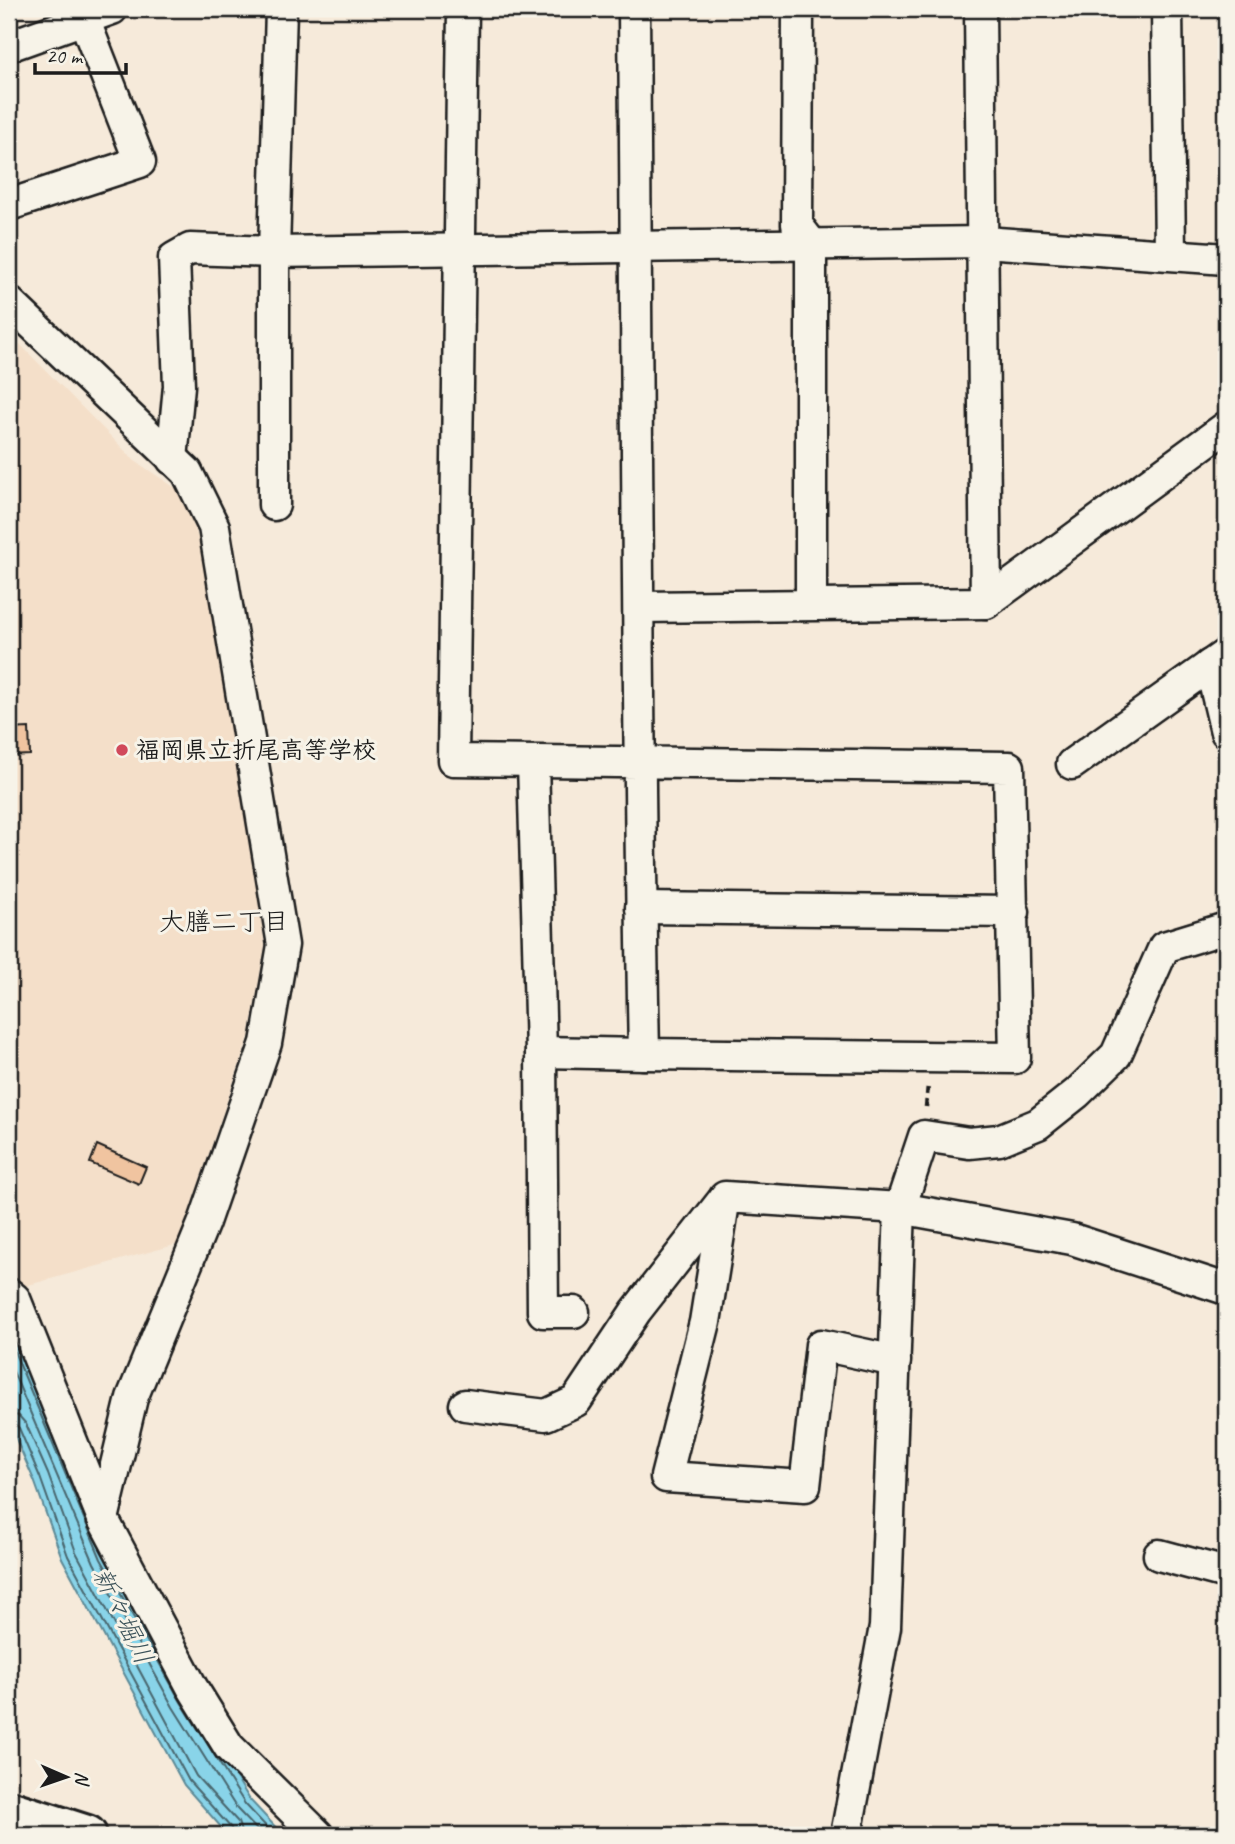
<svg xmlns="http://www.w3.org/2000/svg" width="1235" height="1844" font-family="Caveat,'Klee One',sans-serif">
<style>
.built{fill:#f4dfc9}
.water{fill:#89d4e9;stroke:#5d8a97;stroke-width:2}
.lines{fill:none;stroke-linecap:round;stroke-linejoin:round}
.shore{stroke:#48666e;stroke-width:2}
.building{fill:#f0c4a0;stroke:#1c1c1c;stroke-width:2}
.street-casing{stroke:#1c1c1c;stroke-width:35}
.secondary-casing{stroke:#1c1c1c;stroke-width:44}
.path{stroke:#1c1c1c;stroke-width:4.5;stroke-dasharray:7 5;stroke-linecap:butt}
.street{stroke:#f7f3e8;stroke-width:30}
.secondary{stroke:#f7f3e8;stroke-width:38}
.poi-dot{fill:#d1495b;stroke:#f7f3e8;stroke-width:2.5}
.labels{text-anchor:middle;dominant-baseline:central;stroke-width:6;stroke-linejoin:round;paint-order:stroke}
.poi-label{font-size:24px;font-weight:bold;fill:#1c1c1c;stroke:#f7f3e8;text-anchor:start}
.neighbourhood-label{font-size:26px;fill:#1c1c1c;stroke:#f7f3e8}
.water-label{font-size:26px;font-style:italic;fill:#3d535a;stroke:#f7f3e8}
</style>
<rect width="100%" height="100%" fill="#f6eada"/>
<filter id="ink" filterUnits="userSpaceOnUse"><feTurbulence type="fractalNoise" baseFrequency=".0143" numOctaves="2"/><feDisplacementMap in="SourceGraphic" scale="14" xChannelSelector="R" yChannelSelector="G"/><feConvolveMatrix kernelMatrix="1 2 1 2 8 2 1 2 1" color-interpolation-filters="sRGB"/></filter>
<g filter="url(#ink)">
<path class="built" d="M 9,333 L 135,461 L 180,491 L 205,555 L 265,945 L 249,1036 L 178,1244 L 14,1289 L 9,1284 Z"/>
<path class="water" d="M 9,1321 L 187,1698 L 250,1800 L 283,1835 L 228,1835 L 184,1785 L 62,1558 L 34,1480 L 9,1423 Z"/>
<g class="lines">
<g class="shore">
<path d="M 9,1339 L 101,1559 L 181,1702 L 245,1804 L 274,1835"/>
<path d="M 9,1362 L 94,1563 L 173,1707 L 237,1809 L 262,1835"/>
<path d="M 9,1414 L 19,1416 L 26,1424 L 48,1474 L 76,1552 L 196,1776 L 238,1822 L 242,1835"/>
<path d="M 9,1423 L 15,1424 L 19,1428 L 40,1477 L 68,1556 L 189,1781 L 231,1828 L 233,1835"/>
</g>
</g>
<g class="building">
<path d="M 29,728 L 30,755 L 9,756 L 9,729 Z"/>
<path d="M 97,1145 L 146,1167 L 139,1184 L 90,1163 Z"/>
</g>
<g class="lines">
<defs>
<g id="street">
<path d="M 463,9 L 453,760 L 1009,767 L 1015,1058 L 644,1054 C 637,706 637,357 634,9"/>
<path d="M 798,9 L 797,225 L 811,243 L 811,604"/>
<path d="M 980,9 L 986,603"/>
<path d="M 1167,9 L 1170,254"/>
<path d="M 9,46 L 112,9"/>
<path d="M 9,205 L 140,162 L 84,19"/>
<path d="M 9,302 L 187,472 L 214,527 L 283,945 L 266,1043 L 204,1222 L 132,1398 L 103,1519"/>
<path d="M 172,459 L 179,386 L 174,258 L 190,249 L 274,252 L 984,242 L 1226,259"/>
<path d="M 274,505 L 274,252 L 281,9"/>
<path d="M 639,607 L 986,603 L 1226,427"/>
<path d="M 1210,665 L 1226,732"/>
<path d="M 533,762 L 541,1052 L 543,1312 L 574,1312"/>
<path d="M 1072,764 L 1226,654"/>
<path d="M 641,908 L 1014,912"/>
<path d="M 541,1052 L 644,1054"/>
<path d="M 9,1294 L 15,1299 L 103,1519 L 192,1687 L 229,1747 L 318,1835"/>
<path d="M 895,1361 L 821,1345 L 805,1486 L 666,1477 L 705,1322 L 725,1197 L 900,1208 L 1072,1239 L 1226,1289"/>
<path d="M 465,1405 L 546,1415 L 576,1401 L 636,1311 L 723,1200"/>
<path d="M 1159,1555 L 1226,1573"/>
<path d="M 846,1835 L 885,1627 L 900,1208 L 924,1136 L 969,1143 L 999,1140 L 1038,1124 L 1077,1093 L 1116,1055 L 1164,947 L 1226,928"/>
</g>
<path id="secondary" d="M 9,1810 L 87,1835"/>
</defs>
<use href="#street" class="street-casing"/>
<use href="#secondary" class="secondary-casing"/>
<path class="path" d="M 926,1107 L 928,1085"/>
<use href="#street" class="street"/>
<use href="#secondary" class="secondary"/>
</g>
</g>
<circle class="poi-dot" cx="122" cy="750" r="7"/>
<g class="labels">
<g class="poi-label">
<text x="136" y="750">福岡県立折尾高等学校</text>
</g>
<g class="neighbourhood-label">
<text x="224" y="921">大膳二丁目</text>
</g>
<g class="water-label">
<text transform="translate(123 1616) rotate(64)">新々堀川</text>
</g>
</g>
<rect width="1235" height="1844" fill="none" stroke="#f7f3e8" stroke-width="35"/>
<rect x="18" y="18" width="1200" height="1809" fill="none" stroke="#1c1c1c" stroke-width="2.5" filter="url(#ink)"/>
<g transform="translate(66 1777) rotate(92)" stroke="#f7f3e8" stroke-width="5" paint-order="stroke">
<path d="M0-5L12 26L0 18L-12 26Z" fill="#1c1c1c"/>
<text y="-10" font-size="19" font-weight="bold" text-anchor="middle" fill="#1c1c1c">N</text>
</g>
<path d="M35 63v10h91v-10" fill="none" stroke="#1c1c1c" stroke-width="3.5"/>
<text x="46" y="63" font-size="21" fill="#1c1c1c" stroke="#f7f3e8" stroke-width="5" paint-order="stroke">20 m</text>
</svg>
